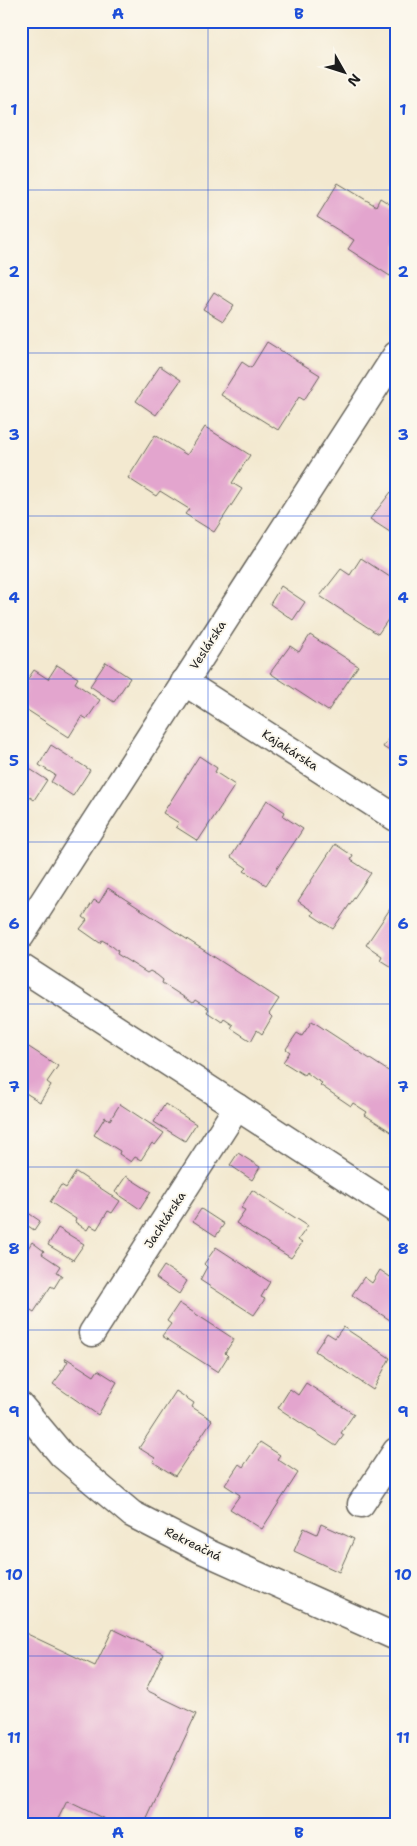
<svg xmlns="http://www.w3.org/2000/svg" width="417" height="1846" font-family="'Shantell Sans',sans-serif">
<style>
.building{fill:#e3a5ce}
.lines{fill:none;stroke-linecap:round;stroke-linejoin:round}
.street-casing{stroke:#67645b;stroke-width:29}
.street{stroke:#fff;stroke-width:26}
.grid{fill:none;stroke:#1d4ed8;stroke-width:1;stroke-opacity:0.55}
.labels{text-anchor:middle;dominant-baseline:central;stroke-width:4;stroke-linejoin:round;paint-order:stroke}
.street-label{font-size:12px;fill:#1c1c1c;stroke:#fbf7ec}
.neatline{fill:none;stroke:#1d4ed8;stroke-width:2}
.grid-label{font-size:16px;text-anchor:middle;font-weight:bold;fill:#1d4ed8}
</style>
<rect width="100%" height="100%" fill="#fbf7ec"/>
<filter id="ink" filterUnits="userSpaceOnUse"><feTurbulence type="fractalNoise" baseFrequency=".02" numOctaves="2"/><feDisplacementMap in="SourceGraphic" scale="10" xChannelSelector="R" yChannelSelector="G"/><feConvolveMatrix kernelMatrix="1 2 1 2 8 2 1 2 1" color-interpolation-filters="sRGB"/></filter>
<filter id="wash" filterUnits="userSpaceOnUse"><feTurbulence type="fractalNoise" baseFrequency=".0096" numOctaves="4" result="noise"/><feDisplacementMap in="SourceGraphic" scale="20" xChannelSelector="R" yChannelSelector="G"/><feGaussianBlur stdDeviation="1.12" result="paint"/><feColorMatrix in="noise" values="0 0 0 0 0 0 0 0 0 0 0 0 0 0 0 0 0 1.4 0 .05"/><feComposite in="paint" operator="in"/></filter>
<g filter="url(#wash)">
<rect width="100%" height="100%" fill="#f3e9d0"/>
<g id="blocks">
<g class="building">
<path d="M 338,183 L 376,206 L 380,198 L 396,208 L 396,267 L 390,276 L 348,249 L 354,240 L 317,217 Z"/>
<path d="M 214,292 L 234,305 L 223,321 L 203,309 Z"/>
<path d="M 267,342 L 320,375 L 304,400 L 299,397 L 278,430 L 221,395 L 242,362 L 251,368 Z"/>
<path d="M 160,366 L 181,380 L 156,415 L 136,401 Z"/>
<path d="M 205,427 L 250,455 L 232,483 L 242,489 L 214,532 L 185,514 L 189,509 L 160,491 L 156,496 L 128,478 L 155,435 L 187,455 Z"/>
<path d="M 391,492 L 396,495 L 396,536 L 370,519 Z"/>
<path d="M 361,558 L 396,581 L 396,608 L 378,634 L 320,596 L 341,569 L 350,575 Z"/>
<path d="M 281,586 L 305,602 L 293,620 L 270,604 Z"/>
<path d="M 310,635 L 358,666 L 328,711 L 270,673 L 290,646 L 299,652 Z"/>
<path d="M 106,662 L 130,678 L 114,702 L 90,686 Z"/>
<path d="M 57,665 L 78,678 L 75,683 L 100,700 L 87,719 L 82,716 L 69,737 L 21,706 L 21,689 L 34,670 L 48,679 Z"/>
<path d="M 396,727 L 396,755 L 383,747 Z"/>
<path d="M 51,745 L 90,770 L 73,796 L 51,782 L 55,775 L 39,765 Z"/>
<path d="M 199,756 L 217,768 L 215,772 L 235,785 L 198,841 L 176,827 L 179,823 L 163,813 Z"/>
<path d="M 21,757 L 25,759 L 22,764 L 47,780 L 34,800 L 30,797 L 21,810 Z"/>
<path d="M 267,800 L 285,812 L 283,816 L 303,829 L 266,885 L 244,871 L 247,868 L 231,857 Z"/>
<path d="M 335,844 L 353,856 L 351,860 L 371,873 L 333,929 L 312,915 L 314,912 L 298,901 Z"/>
<path d="M 108,888 L 279,999 L 269,1014 L 272,1017 L 262,1034 L 257,1030 L 251,1041 L 231,1028 L 233,1025 L 224,1019 L 222,1022 L 207,1012 L 209,1009 L 195,1000 L 193,1003 L 162,983 L 163,980 L 157,975 L 150,971 L 147,973 L 117,954 L 118,951 L 112,946 L 102,940 L 100,943 L 80,929 L 87,920 L 83,917 L 94,900 L 99,903 Z"/>
<path d="M 396,900 L 396,970 L 380,960 L 382,956 L 366,945 Z"/>
<path d="M 312,1021 L 396,1076 L 396,1135 L 365,1115 L 367,1112 L 353,1103 L 351,1106 L 320,1085 L 322,1083 L 315,1079 L 306,1072 L 304,1075 L 283,1062 L 290,1052 L 286,1049 L 297,1033 L 302,1036 Z"/>
<path d="M 21,1042 L 58,1066 L 47,1082 L 51,1085 L 40,1102 L 21,1090 Z"/>
<path d="M 120,1104 L 164,1133 L 155,1145 L 152,1143 L 141,1160 L 135,1157 L 131,1162 L 119,1154 L 120,1151 L 94,1135 L 105,1117 L 110,1120 Z"/>
<path d="M 165,1104 L 196,1124 L 185,1141 L 154,1122 Z"/>
<path d="M 238,1153 L 260,1167 L 252,1180 L 230,1165 Z"/>
<path d="M 76,1172 L 120,1201 L 112,1213 L 108,1211 L 97,1229 L 90,1225 L 87,1230 L 75,1222 L 76,1219 L 50,1202 L 61,1185 L 66,1188 Z"/>
<path d="M 126,1176 L 151,1192 L 140,1209 L 115,1192 Z"/>
<path d="M 252,1190 L 308,1226 L 298,1240 L 302,1243 L 291,1258 L 236,1223 L 245,1210 L 241,1208 Z"/>
<path d="M 21,1208 L 40,1221 L 34,1230 L 21,1221 Z"/>
<path d="M 201,1209 L 224,1224 L 216,1236 L 193,1221 Z"/>
<path d="M 58,1228 L 84,1244 L 73,1260 L 48,1245 Z"/>
<path d="M 32,1242 L 44,1251 L 42,1254 L 60,1266 L 56,1272 L 62,1275 L 54,1288 L 51,1286 L 34,1312 L 21,1304 L 21,1259 Z"/>
<path d="M 216,1247 L 270,1282 L 261,1297 L 265,1299 L 254,1315 L 200,1280 L 207,1267 L 204,1264 Z"/>
<path d="M 164,1266 L 187,1281 L 179,1294 L 156,1278 Z"/>
<path d="M 380,1270 L 396,1281 L 396,1324 L 352,1295 L 364,1277 L 372,1283 Z"/>
<path d="M 179,1303 L 234,1339 L 225,1353 L 228,1356 L 218,1372 L 162,1336 L 171,1324 L 167,1321 Z"/>
<path d="M 343,1327 L 390,1358 L 373,1390 L 315,1351 L 327,1333 L 335,1338 Z"/>
<path d="M 66,1358 L 94,1376 L 98,1370 L 117,1382 L 98,1415 L 53,1384 L 62,1372 L 59,1370 L 63,1370 L 68,1361 L 65,1360 Z"/>
<path d="M 306,1383 L 354,1414 L 341,1433 L 344,1435 L 336,1446 L 278,1408 L 290,1389 L 298,1395 Z"/>
<path d="M 176,1391 L 194,1403 L 192,1407 L 212,1420 L 175,1476 L 153,1462 L 155,1458 L 139,1448 Z"/>
<path d="M 260,1442 L 280,1455 L 277,1459 L 298,1473 L 262,1529 L 230,1509 L 240,1495 L 225,1485 L 239,1464 L 243,1467 Z"/>
<path d="M 321,1524 L 354,1539 L 339,1572 L 294,1551 L 304,1528 L 317,1534 Z"/>
<path d="M 113,1629 L 163,1653 L 146,1690 L 196,1714 L 144,1825 L 117,1825 L 67,1801 L 55,1825 L 21,1825 L 21,1631 L 95,1666 Z"/>
</g>
</g>
</g>
<g filter="url(#ink)">
<use href="#blocks" fill-opacity="0" stroke="#67645b" stroke-width="1"/>
<g class="lines">
<defs>
<g id="street">
<path d="M 184,682 L 396,818"/>
<path d="M 21,936 L 396,355"/>
<path d="M 21,967 L 396,1210"/>
<path d="M 92,1333 L 237,1107"/>
<path d="M 21,1406 L 62,1455 L 132,1514 L 204,1551 L 396,1637"/>
<path d="M 361,1504 L 396,1451"/>
</g>
</defs>
<use href="#street" class="street-casing"/>
<use href="#street" class="street"/>
</g>
</g>
<path class="grid" d="M 208,21 L 208,1825M 21,190 L 396,190M 21,353 L 396,353M 21,516 L 396,516M 21,679 L 396,679M 21,842 L 396,842M 21,1004 L 396,1004M 21,1167 L 396,1167M 21,1330 L 396,1330M 21,1493 L 396,1493M 21,1656 L 396,1656"/>
<g class="labels">
<g class="street-label">
<text transform="translate(208 645) rotate(-57)">Veslárska</text>
<text transform="translate(290 750) rotate(33)">Kajakárska</text>
<text transform="translate(165 1220) rotate(-57)">Jachtárska</text>
<text transform="translate(193 1544) rotate(26)">Rekreačná</text>
</g>
</g>
<rect width="417" height="1846" fill="none" stroke="#fbf7ec" stroke-width="55"/>
<g transform="translate(344 72) rotate(129)" stroke="#fbf7ec" stroke-width="4" paint-order="stroke">
<path d="M0-4L9 19L0 12L-9 19Z" fill="#1c1c1c"/>
<text y="-8" font-size="14" font-weight="bold" text-anchor="middle" fill="#1c1c1c">N</text>
</g>
<rect x="28" y="28" width="362" height="1790" class="neatline"/>
<g class="grid-label">
<text x="118" y="19">A</text>
<text x="299" y="19">B</text>
<text x="14" y="115">1</text>
<text x="403" y="115">1</text>
<text x="14" y="277">2</text>
<text x="403" y="277">2</text>
<text x="14" y="440">3</text>
<text x="403" y="440">3</text>
<text x="14" y="603">4</text>
<text x="403" y="603">4</text>
<text x="14" y="766">5</text>
<text x="403" y="766">5</text>
<text x="14" y="929">6</text>
<text x="403" y="929">6</text>
<text x="14" y="1092">7</text>
<text x="403" y="1092">7</text>
<text x="14" y="1254">8</text>
<text x="403" y="1254">8</text>
<text x="14" y="1417">9</text>
<text x="403" y="1417">9</text>
<text x="14" y="1580">10</text>
<text x="403" y="1580">10</text>
<text x="14" y="1743">11</text>
<text x="403" y="1743">11</text>
<text x="118" y="1838">A</text>
<text x="299" y="1838">B</text>
</g>
</svg>
